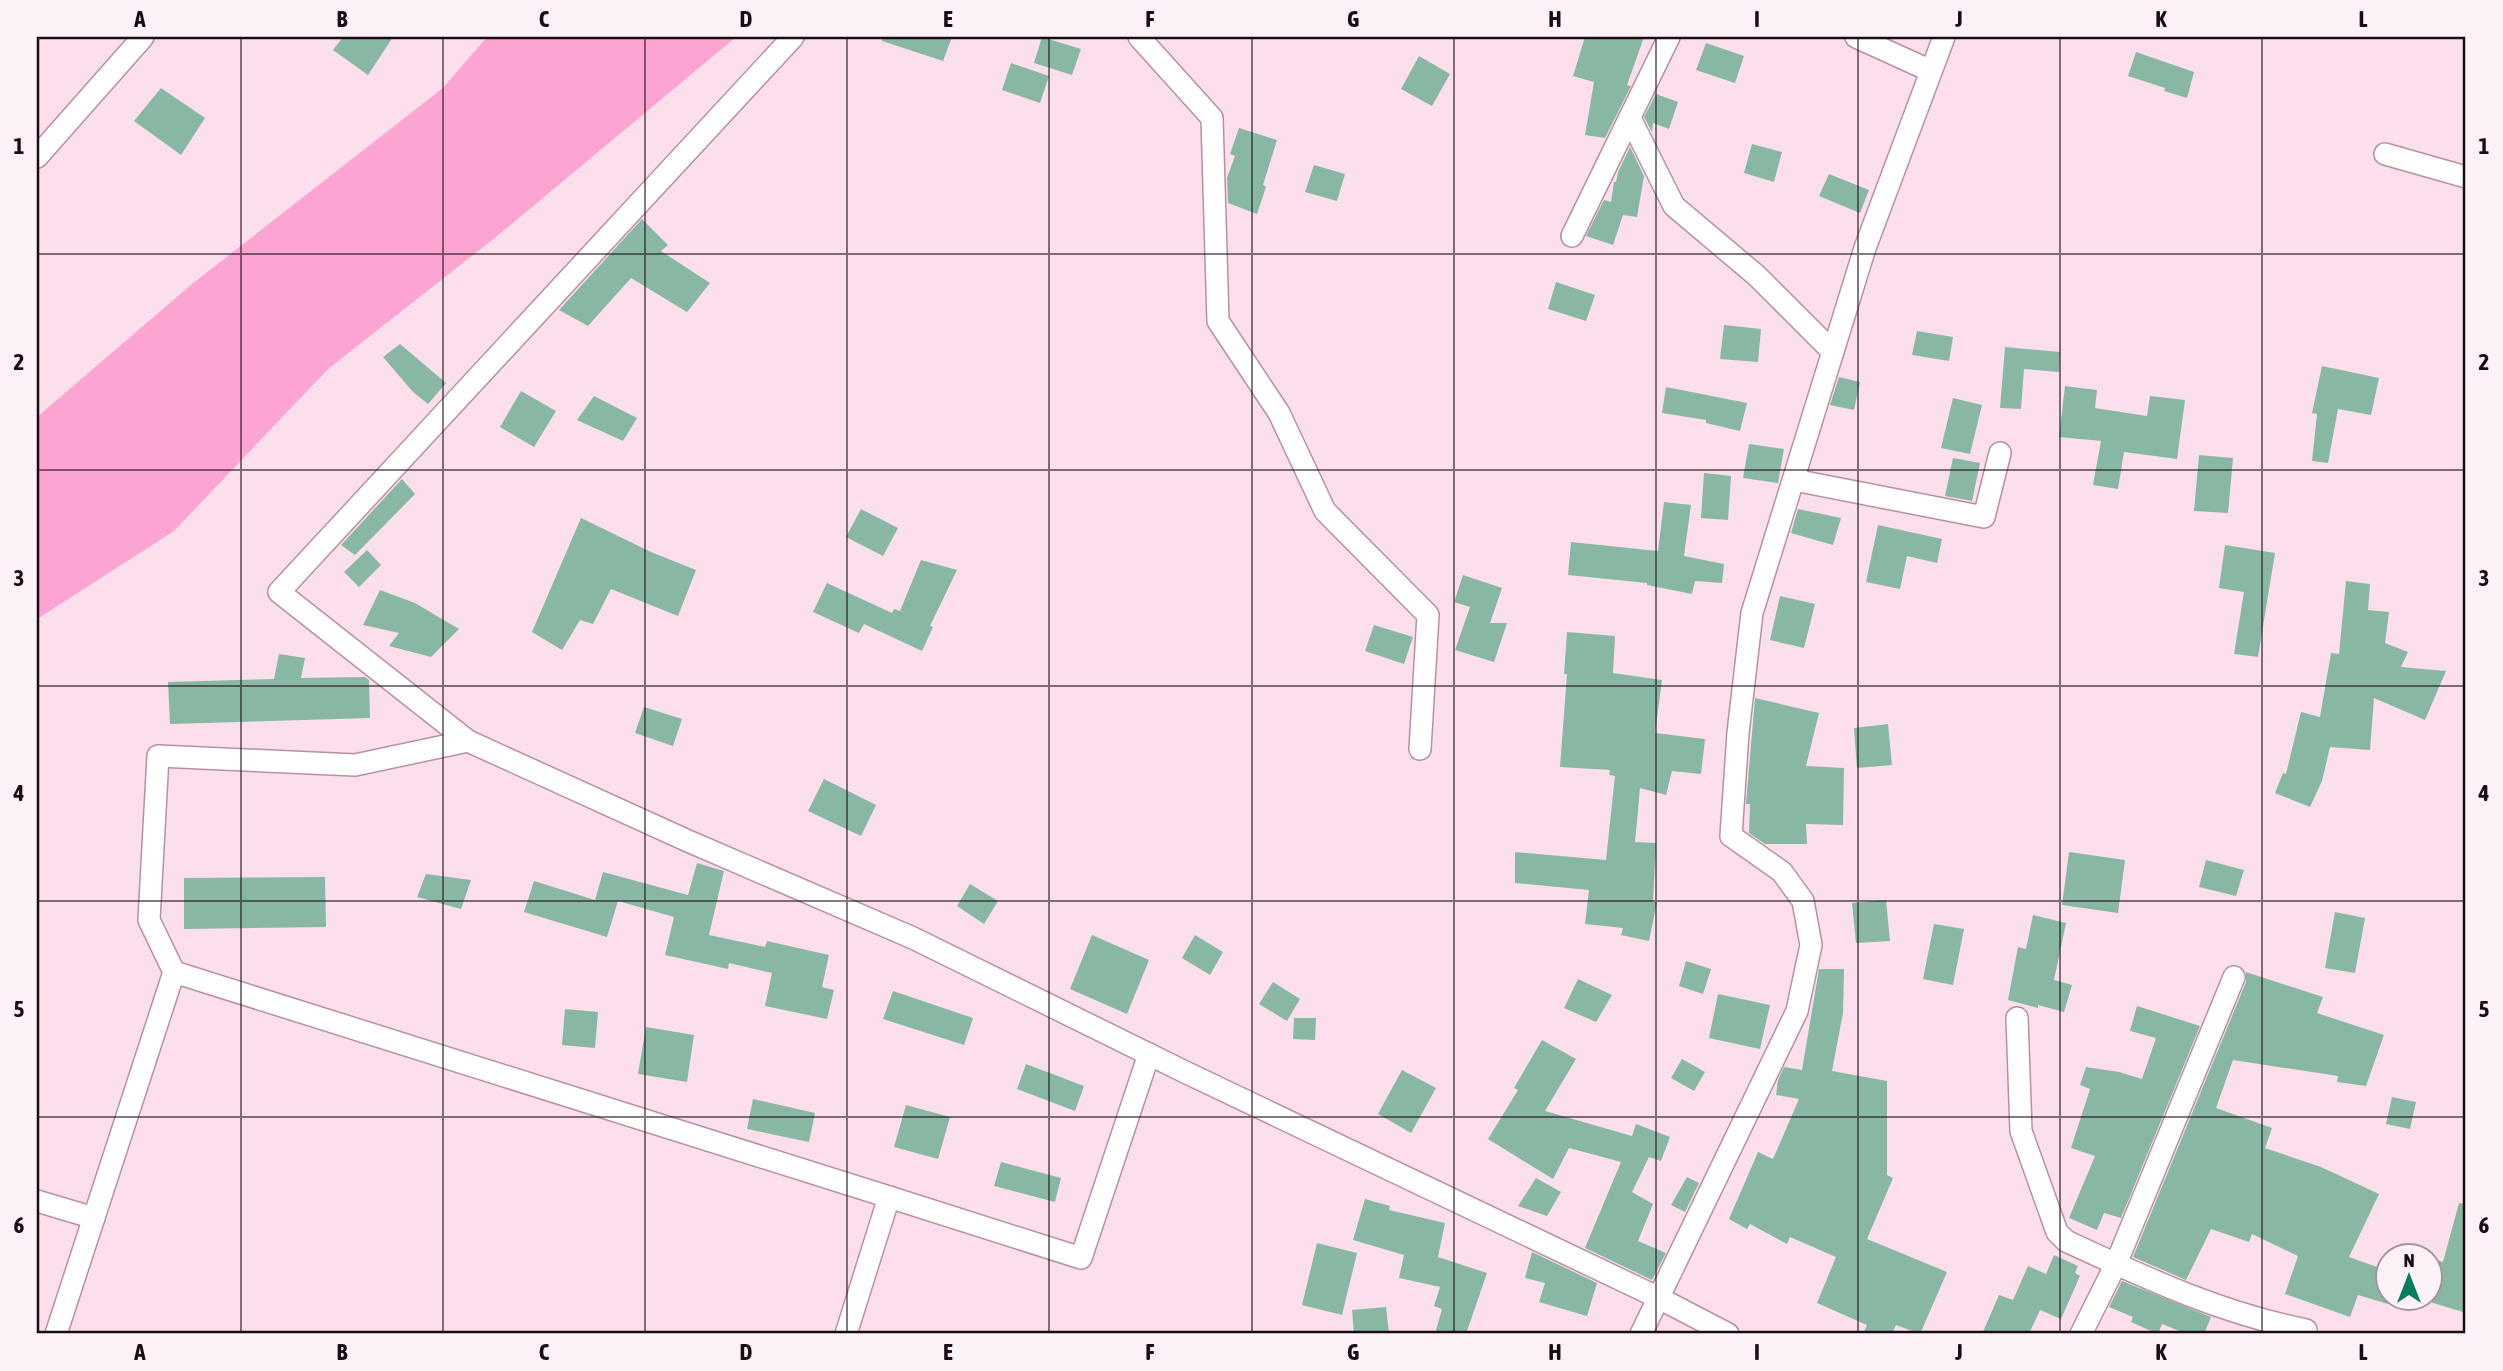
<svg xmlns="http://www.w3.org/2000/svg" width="2503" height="1371" font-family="'Asap Condensed',sans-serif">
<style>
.water{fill:#fca5d3}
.building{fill:#88b8a4}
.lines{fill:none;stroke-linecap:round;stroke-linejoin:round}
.minor-casing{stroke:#ba8fa5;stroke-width:24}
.minor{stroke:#fff;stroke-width:21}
.grid{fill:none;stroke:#1b0c14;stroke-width:2;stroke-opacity:0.55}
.neatline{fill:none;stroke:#1b0c14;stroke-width:2.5}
.grid-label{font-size:23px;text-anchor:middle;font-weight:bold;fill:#1b0c14}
</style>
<rect width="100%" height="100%" fill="#fbdfed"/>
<path class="water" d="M 487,37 L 736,37 L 496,237 L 328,369 L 174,531 L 37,619 L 37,417 L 192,284 L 443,88 Z"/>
<g class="building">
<path d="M 343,37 L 393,37 L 368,75 L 333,50 Z"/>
<path d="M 882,37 L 952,37 L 943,61 L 882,41 Z"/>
<path d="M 1042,37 L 1081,49 L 1072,75 L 1034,63 Z"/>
<path d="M 1585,37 L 1644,37 L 1627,85 L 1631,86 L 1605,138 L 1585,135 L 1594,82 L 1573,76 Z"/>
<path d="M 1706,43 L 1744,56 L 1735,83 L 1696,70 Z"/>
<path d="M 2136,52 L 2194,72 L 2187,98 L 2164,91 L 2165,88 L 2128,76 Z"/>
<path d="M 1419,56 L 1450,74 L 1432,106 L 1401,89 Z"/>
<path d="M 1011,63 L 1049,76 L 1040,103 L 1002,90 Z"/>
<path d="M 161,88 L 205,118 L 181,155 L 134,121 Z"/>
<path d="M 1656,94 L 1678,102 L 1669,129 L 1653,123 L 1652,132 L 1644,117 Z"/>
<path d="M 1239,128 L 1277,140 L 1263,185 L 1266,187 L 1257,214 L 1228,203 L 1227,178 L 1235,156 L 1230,154 Z"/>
<path d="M 1752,144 L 1782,152 L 1774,182 L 1744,173 Z"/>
<path d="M 1630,147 L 1644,176 L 1637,217 L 1623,215 L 1613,245 L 1586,236 L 1604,200 L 1611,202 L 1614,182 L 1616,182 L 1618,172 Z"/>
<path d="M 1314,165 L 1345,174 L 1337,201 L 1305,192 Z"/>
<path d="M 1829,174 L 1869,190 L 1860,213 L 1819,196 Z"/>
<path d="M 642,219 L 668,245 L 661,251 L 710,283 L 687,312 L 631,278 L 588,326 L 559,310 Z"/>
<path d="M 1556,282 L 1595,295 L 1586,321 L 1548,309 Z"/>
<path d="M 1724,325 L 1761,329 L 1758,362 L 1720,359 Z"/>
<path d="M 1917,331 L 1953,337 L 1949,361 L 1912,355 Z"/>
<path d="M 400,344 L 446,383 L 428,404 L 413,392 L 383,357 Z"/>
<path d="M 2005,347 L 2060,352 L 2059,372 L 2024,369 L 2021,409 L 2000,408 Z"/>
<path d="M 2322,366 L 2379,378 L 2371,415 L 2338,409 L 2328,463 L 2312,461 L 2317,414 L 2312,413 Z"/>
<path d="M 1839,377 L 1860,382 L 1854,410 L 1830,405 Z"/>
<path d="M 2065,386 L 2097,390 L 2095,408 L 2147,416 L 2150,396 L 2185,400 L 2177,459 L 2124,452 L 2118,489 L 2093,485 L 2101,441 L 2059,437 Z"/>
<path d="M 1666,387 L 1747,403 L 1740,431 L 1706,423 L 1706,420 L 1662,413 Z"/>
<path d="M 521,391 L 556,411 L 534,447 L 500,427 Z"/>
<path d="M 594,396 L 637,418 L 623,441 L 577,420 Z"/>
<path d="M 1953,398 L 1982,405 L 1970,454 L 1941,448 Z"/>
<path d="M 1749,444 L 1784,449 L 1778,483 L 1743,478 Z"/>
<path d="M 2199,455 L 2233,458 L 2228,513 L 2194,511 Z"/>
<path d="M 1953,458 L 1980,463 L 1972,501 L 1945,496 Z"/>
<path d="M 1704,473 L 1731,476 L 1728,520 L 1701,518 Z"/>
<path d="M 402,479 L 415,494 L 355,555 L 341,545 Z"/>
<path d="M 1664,502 L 1691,505 L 1684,556 L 1724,564 L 1722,583 L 1695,581 L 1692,594 L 1647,585 L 1647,583 L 1568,575 L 1571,542 L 1658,551 Z"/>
<path d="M 861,509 L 898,528 L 883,556 L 846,537 Z"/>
<path d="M 1798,509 L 1841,518 L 1833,545 L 1791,533 Z"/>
<path d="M 581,518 L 651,552 L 696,570 L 678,616 L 611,589 L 593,624 L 580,620 L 562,650 L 532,632 Z"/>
<path d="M 1878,525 L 1942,539 L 1937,563 L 1907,556 L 1900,589 L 1866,582 Z"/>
<path d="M 2225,545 L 2275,553 L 2258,657 L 2234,654 L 2244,592 L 2219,588 Z"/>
<path d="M 367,550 L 381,565 L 359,587 L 344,572 Z"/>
<path d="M 921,560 L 957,570 L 930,626 L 933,627 L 922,651 L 864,624 L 859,633 L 813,612 L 827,583 L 892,613 L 894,609 L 900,611 Z"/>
<path d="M 1463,575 L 1502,588 L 1490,623 L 1507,623 L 1494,662 L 1455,650 L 1470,607 L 1454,602 Z"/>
<path d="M 2346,581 L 2370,584 L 2368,610 L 2389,612 L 2385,643 L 2408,652 L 2401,667 L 2446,671 L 2425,720 L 2374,698 L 2370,750 L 2330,747 L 2322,781 L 2310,807 L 2275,793 L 2283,773 L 2286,774 L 2301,712 L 2320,717 L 2331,653 L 2339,654 Z"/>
<path d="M 380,590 L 415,603 L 459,629 L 431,657 L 389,646 L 399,633 L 363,625 Z"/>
<path d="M 1780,596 L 1815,604 L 1804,648 L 1770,640 Z"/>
<path d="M 1374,625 L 1413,637 L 1404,664 L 1365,651 Z"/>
<path d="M 1567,632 L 1615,636 L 1613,673 L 1662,680 L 1655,733 L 1705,739 L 1701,774 L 1672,771 L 1666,795 L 1640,788 L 1635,842 L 1656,843 L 1653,902 L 1657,902 L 1649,941 L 1621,935 L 1623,928 L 1585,924 L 1589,890 L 1515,883 L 1515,852 L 1606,860 L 1615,776 L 1609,775 L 1610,770 L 1560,767 L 1567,674 L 1564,674 Z"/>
<path d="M 279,654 L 305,658 L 301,678 L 365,677 L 369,680 L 370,718 L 170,724 L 168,682 L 274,679 Z"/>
<path d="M 1755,698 L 1819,713 L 1806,766 L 1844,768 L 1843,825 L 1806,824 L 1807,844 L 1765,844 L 1749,833 L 1750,804 L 1746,804 Z"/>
<path d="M 644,707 L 682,719 L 673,746 L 635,733 Z"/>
<path d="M 1888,724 L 1892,765 L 1857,768 L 1854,728 Z"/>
<path d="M 824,779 L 876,805 L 861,836 L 808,811 Z"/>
<path d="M 2069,852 L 2125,860 L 2118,913 L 2062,905 Z"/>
<path d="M 2206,860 L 2244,870 L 2236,896 L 2199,887 Z"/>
<path d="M 697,863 L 724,871 L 709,935 L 765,947 L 767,941 L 829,955 L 822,987 L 834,990 L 827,1019 L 765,1006 L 772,973 L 729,963 L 728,969 L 665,955 L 674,917 L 618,901 L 607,937 L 524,912 L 534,881 L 595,900 L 603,872 L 688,895 Z"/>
<path d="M 426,874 L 471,880 L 461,909 L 417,897 Z"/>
<path d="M 325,877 L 326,927 L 184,929 L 184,878 Z"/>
<path d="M 970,884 L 998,901 L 984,924 L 957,906 Z"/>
<path d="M 1886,900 L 1890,941 L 1856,943 L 1852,903 Z"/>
<path d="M 2335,912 L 2365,918 L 2355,973 L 2325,968 Z"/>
<path d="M 2033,915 L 2066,923 L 2054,980 L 2072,985 L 2064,1012 L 2038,1005 L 2038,1008 L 2008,1000 L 2018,947 L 2026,949 Z"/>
<path d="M 1934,924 L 1964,929 L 1953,985 L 1923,979 Z"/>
<path d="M 1092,935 L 1149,960 L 1127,1014 L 1070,989 Z"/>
<path d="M 1195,935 L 1223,952 L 1210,975 L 1182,958 Z"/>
<path d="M 1686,961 L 1711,969 L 1703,994 L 1679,986 Z"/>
<path d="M 1819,969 L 1844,969 L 1843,1013 L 1832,1071 L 1887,1081 L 1887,1175 L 1893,1178 L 1867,1239 L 1947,1272 L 1920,1334 L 1896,1325 L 1892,1334 L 1863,1334 L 1867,1325 L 1817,1303 L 1836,1257 L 1790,1237 L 1787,1244 L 1750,1224 L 1747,1229 L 1729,1219 L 1758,1152 L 1773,1159 L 1799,1099 L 1776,1095 L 1778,1080 L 1784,1067 L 1802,1070 Z"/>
<path d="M 2246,972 L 2323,997 L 2317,1013 L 2384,1035 L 2366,1086 L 2337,1082 L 2338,1076 L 2233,1060 L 2216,1108 L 2272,1128 L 2265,1148 L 2321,1167 L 2379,1194 L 2349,1257 L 2388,1271 L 2388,1304 L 2358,1295 L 2350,1317 L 2285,1294 L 2298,1256 L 2252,1234 L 2249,1242 L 2211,1229 L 2186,1280 L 2133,1257 L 2246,982 Z"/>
<path d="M 1578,979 L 1612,995 L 1596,1022 L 1564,1008 Z"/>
<path d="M 1273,982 L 1300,999 L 1287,1021 L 1259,1004 Z"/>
<path d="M 893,991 L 973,1018 L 964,1045 L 883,1019 Z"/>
<path d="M 1718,994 L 1770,1005 L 1760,1049 L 1709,1038 Z"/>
<path d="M 2137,1006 L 2200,1026 L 2121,1218 L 2104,1213 L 2097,1230 L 2069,1218 L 2095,1156 L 2071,1148 L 2090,1089 L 2080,1085 L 2086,1067 L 2119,1072 L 2142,1079 L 2156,1038 L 2130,1031 Z"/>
<path d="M 565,1009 L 598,1012 L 595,1048 L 562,1045 Z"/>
<path d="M 1294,1018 L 1316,1018 L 1315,1040 L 1293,1039 Z"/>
<path d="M 646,1027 L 694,1035 L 687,1082 L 638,1074 Z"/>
<path d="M 1542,1040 L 1576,1059 L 1545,1111 L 1632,1136 L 1636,1124 L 1670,1137 L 1661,1161 L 1649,1157 L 1632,1192 L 1653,1204 L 1638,1241 L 1666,1253 L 1652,1280 L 1585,1248 L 1621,1162 L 1569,1148 L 1553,1179 L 1488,1139 L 1518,1090 L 1514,1088 Z"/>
<path d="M 1682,1059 L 1705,1072 L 1694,1091 L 1671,1078 Z"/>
<path d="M 1026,1064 L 1084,1086 L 1075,1111 L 1017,1089 Z"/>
<path d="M 1402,1070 L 1436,1088 L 1411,1133 L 1378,1114 Z"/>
<path d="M 2392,1097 L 2416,1102 L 2410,1129 L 2386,1124 Z"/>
<path d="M 753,1099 L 815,1113 L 809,1142 L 747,1129 Z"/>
<path d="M 906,1105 L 950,1117 L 938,1159 L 894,1147 Z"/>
<path d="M 1001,1162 L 1061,1178 L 1055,1202 L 994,1186 Z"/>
<path d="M 1687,1177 L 1699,1183 L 1685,1212 L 1671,1205 Z"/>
<path d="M 1536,1178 L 1561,1192 L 1547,1216 L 1518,1206 Z"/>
<path d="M 1365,1199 L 1390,1206 L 1389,1210 L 1445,1223 L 1438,1257 L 1487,1273 L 1466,1334 L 1435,1334 L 1442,1309 L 1434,1306 L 1440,1287 L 1399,1278 L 1404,1255 L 1353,1240 Z"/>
<path d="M 2459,1203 L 2466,1204 L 2466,1313 L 2430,1302 L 2430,1258 L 2443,1262 Z"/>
<path d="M 1317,1243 L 1357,1253 L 1342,1315 L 1302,1305 Z"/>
<path d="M 1532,1252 L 1597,1283 L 1587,1316 L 1539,1302 L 1545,1283 L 1525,1278 Z"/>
<path d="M 2054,1255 L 2078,1266 L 2075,1273 L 2080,1276 L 2061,1319 L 2040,1310 L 2029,1334 L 1982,1334 L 1999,1295 L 2013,1300 L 2028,1266 L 2046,1274 Z"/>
<path d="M 2122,1281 L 2211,1317 L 2204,1334 L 2187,1334 L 2162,1324 L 2158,1334 L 2131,1322 L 2133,1317 L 2109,1307 Z"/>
<path d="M 1386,1307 L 1389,1334 L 1354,1334 L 1352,1310 Z"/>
</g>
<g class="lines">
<defs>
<g id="minor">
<path d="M 1139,37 L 1212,118 L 1218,321 L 1279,413 L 1325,511 L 1428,615 L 1420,749"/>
<path d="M 1856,37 L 1931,71"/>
<path d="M 1630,118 L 1674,206 L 1757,276 L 1833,352"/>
<path d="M 2385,154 L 2466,177"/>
<path d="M 37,157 L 143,37"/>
<path d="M 1572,236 L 1669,37"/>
<path d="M 1794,480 L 1984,517 L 2000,453"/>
<path d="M 468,741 L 279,592 L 793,37"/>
<path d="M 174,972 L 149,920 L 158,756 L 355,765 L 468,741 L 688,841 L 913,938 L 1185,1072 L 1657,1297 L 1728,1334"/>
<path d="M 2017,1018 L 2021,1131 L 2057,1232 L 2066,1241 C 2146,1278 2220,1313 2306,1330"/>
<path d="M 889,1197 L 1081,1258 L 1149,1054"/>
<path d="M 37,1201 L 94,1218"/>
<path d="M 56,1334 L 174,972 L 889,1197 L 846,1334"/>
<path d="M 1641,1334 L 1797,1011 L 1811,945 L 1803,901 L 1782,872 L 1731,836 L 1738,733 L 1752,613 L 1865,248 L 1944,37"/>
<path d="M 2081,1334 L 2116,1264 L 2234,977"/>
</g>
</defs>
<use href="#minor" class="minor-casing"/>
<use href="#minor" class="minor"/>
</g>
<path class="grid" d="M 241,37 L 241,1334M 443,37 L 443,1334M 645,37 L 645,1334M 847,37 L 847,1334M 1049,37 L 1049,1334M 1252,37 L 1252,1334M 1454,37 L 1454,1334M 1656,37 L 1656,1334M 1858,37 L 1858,1334M 2060,37 L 2060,1334M 2262,37 L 2262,1334M 37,254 L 2466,254M 37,470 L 2466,470M 37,686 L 2466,686M 37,901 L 2466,901M 37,1117 L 2466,1117"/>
<rect width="2503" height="1371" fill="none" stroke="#fcf2f7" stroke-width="77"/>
<g transform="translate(2409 1277)"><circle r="33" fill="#fcf2f7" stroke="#a2969c" stroke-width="2"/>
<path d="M0-5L12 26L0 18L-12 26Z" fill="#037f5f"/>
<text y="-10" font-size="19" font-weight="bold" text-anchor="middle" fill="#1b0c14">N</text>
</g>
<rect x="38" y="38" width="2426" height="1294" class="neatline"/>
<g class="grid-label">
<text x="140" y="27">A</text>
<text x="342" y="27">B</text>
<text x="544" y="27">C</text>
<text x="746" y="27">D</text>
<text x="948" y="27">E</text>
<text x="1150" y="27">F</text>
<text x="1353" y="27">G</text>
<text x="1555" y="27">H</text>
<text x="1757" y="27">I</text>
<text x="1959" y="27">J</text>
<text x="2161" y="27">K</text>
<text x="2363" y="27">L</text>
<text x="19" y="154">1</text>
<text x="2484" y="154">1</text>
<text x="19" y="370">2</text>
<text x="2484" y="370">2</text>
<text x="19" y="586">3</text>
<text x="2484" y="586">3</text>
<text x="19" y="801">4</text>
<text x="2484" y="801">4</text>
<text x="19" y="1017">5</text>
<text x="2484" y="1017">5</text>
<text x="19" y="1233">6</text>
<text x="2484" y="1233">6</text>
<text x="140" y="1360">A</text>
<text x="342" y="1360">B</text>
<text x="544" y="1360">C</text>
<text x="746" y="1360">D</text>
<text x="948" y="1360">E</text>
<text x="1150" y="1360">F</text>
<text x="1353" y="1360">G</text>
<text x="1555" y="1360">H</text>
<text x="1757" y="1360">I</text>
<text x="1959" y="1360">J</text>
<text x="2161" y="1360">K</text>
<text x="2363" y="1360">L</text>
</g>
</svg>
